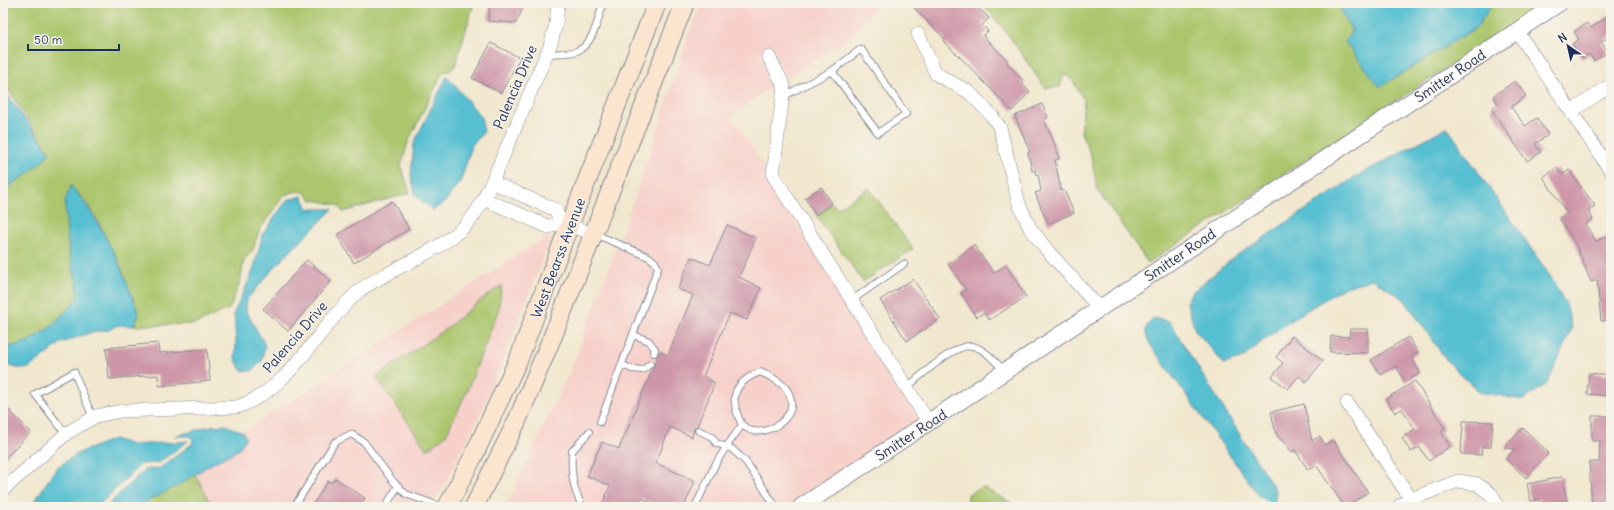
<svg xmlns="http://www.w3.org/2000/svg" width="1614" height="510" font-family="Delius,sans-serif">
<style>
.built{fill:#f7d0ca;fill-rule:evenodd}
.green{fill:#abc66d;stroke:#637a66}
.water{fill:#56bfd2;stroke:#387798}
.building{fill:#cd96a9}
.lines{fill:none;stroke-linecap:round;stroke-linejoin:round}
.service-casing{stroke:#868b96;stroke-width:8}
.minor-casing{stroke:#868b96;stroke-width:14}
.tertiary-casing{stroke:#868b96;stroke-width:18}
.secondary-casing{stroke:#868b96;stroke-width:20}
.service{stroke:#fff;stroke-width:6}
.minor{stroke:#fff;stroke-width:13}
.tertiary{stroke:#fff;stroke-width:16}
.secondary{stroke:#fbe5cf;stroke-width:18}
.labels{text-anchor:middle;dominant-baseline:central;stroke-width:3;stroke-linejoin:round;paint-order:stroke}
.street-label{font-size:14px;fill:#1b2f5e;stroke:#f7f3e8}
</style>
<rect width="100%" height="100%" fill="#f7f3e8"/>
<filter id="ink" filterUnits="userSpaceOnUse"><feTurbulence type="fractalNoise" baseFrequency=".025" numOctaves="2"/><feDisplacementMap in="SourceGraphic" scale="8" xChannelSelector="R" yChannelSelector="G"/><feConvolveMatrix kernelMatrix="1 2 1 2 8 2 1 2 1" color-interpolation-filters="sRGB"/></filter>
<filter id="wash" filterUnits="userSpaceOnUse"><feTurbulence type="fractalNoise" baseFrequency=".012" numOctaves="4" result="noise"/><feDisplacementMap in="SourceGraphic" scale="16" xChannelSelector="R" yChannelSelector="G"/><feGaussianBlur stdDeviation="0.9" result="paint"/><feColorMatrix in="noise" values="0 0 0 0 0 0 0 0 0 0 0 0 0 0 0 0 0 1.4 0 .05"/><feComposite in="paint" operator="in"/></filter>
<g filter="url(#wash)">
<rect width="100%" height="100%" fill="#f1e7ce"/>
<g class="built">
<path d="M 702,3 L 880,3 L 848,40 L 826,52 L 787,79 L 772,48 L 760,53 L 776,85 L 765,91 L 732,117 L 767,171 L 768,179 L 920,421 L 788,507 L 506,507 L 573,364 L 640,183 L 690,32 Z"/>
<path d="M 554,232 L 482,410 L 442,490 L 430,507 L 212,507 L 201,484 L 194,474 L 213,463 L 246,438 L 243,432 ZM 502,286 L 498,311 L 467,391 L 446,435 L 444,330 L 481,300 Z"/>
</g>
<g class="green">
<path d="M 3,3 L 474,3 L 455,66 L 449,72 L 446,71 L 443,72 L 409,140 L 401,166 L 410,193 L 343,212 L 338,205 L 310,199 C 303,187 296,192 284,195 L 259,231 L 253,250 L 244,260 L 240,282 L 230,308 L 196,324 L 134,326 L 139,315 L 118,260 L 105,238 L 100,224 L 84,200 L 71,186 L 67,237 L 71,261 L 77,282 L 78,298 L 51,327 L 27,342 L 3,349 L 3,190 L 30,172 L 50,153 L 3,82 Z"/>
<path d="M 982,3 L 1338,3 L 1380,87 L 1477,27 L 1493,3 L 1546,3 L 1148,263 L 1097,189 L 1091,155 L 1081,133 L 1084,100 L 1072,80 L 1064,74 L 1060,87 L 1045,88 L 1009,36 Z"/>
<path d="M 869,188 L 913,249 L 863,282 L 816,215 L 832,203 L 837,208 Z"/>
<path d="M 502,285 L 498,311 L 467,391 L 446,435 L 427,450 L 376,377 L 444,330 L 481,300 Z"/>
<path d="M 194,474 L 201,484 L 212,507 L 137,507 Z"/>
<path d="M 983,487 L 1011,503 L 1013,507 L 967,507 L 968,494 Z"/>
</g>
<g class="water">
<path d="M 1338,3 L 1493,3 L 1477,27 L 1380,87 L 1345,42 L 1352,30 L 1342,14 Z"/>
<path d="M 447,76 L 481,117 L 484,132 L 472,145 L 461,180 L 445,202 L 433,210 L 416,196 L 411,176 L 414,143 Z"/>
<path d="M 3,89 L 50,153 L 30,172 L 3,190 Z"/>
<path d="M 1447,127 L 1550,276 L 1566,304 L 1572,328 L 1547,384 L 1523,400 L 1479,392 L 1447,361 L 1404,299 L 1372,279 L 1343,288 L 1296,317 L 1265,339 L 1243,358 L 1224,364 L 1195,330 L 1187,303 L 1191,293 L 1236,256 L 1357,176 Z"/>
<path d="M 71,186 C 104,225 122,267 139,315 L 133,326 L 118,325 L 109,330 L 92,332 L 61,343 L 29,368 L 16,368 L 3,364 L 3,349 L 27,342 L 51,327 L 78,298 L 77,282 L 71,261 L 67,237 L 65,201 Z"/>
<path d="M 302,196 L 308,209 L 333,209 L 276,266 L 247,299 L 246,311 L 265,345 L 262,361 L 252,371 L 241,370 L 235,358 L 236,343 L 234,313 L 253,271 L 263,234 L 287,200 Z"/>
<path d="M 1153,318 L 1169,321 L 1242,438 L 1276,491 L 1274,506 L 1259,496 L 1151,346 C 1144,333 1143,329 1153,318 Z"/>
<path d="M 225,425 L 243,432 L 246,438 L 238,450 L 213,463 L 177,486 L 137,507 L 106,507 L 144,470 L 160,468 L 192,444 L 193,440 L 190,436 L 175,436 L 211,426 Z"/>
<path d="M 114,439 L 132,445 L 188,441 L 158,463 L 141,464 L 97,507 L 31,507 L 56,468 L 79,453 Z"/>
</g>
<g id="blocks">
<g class="building">
<path d="M 490,3 L 525,3 L 516,23 L 488,21 Z"/>
<path d="M 909,3 L 973,3 L 989,18 L 982,25 L 988,31 L 983,36 L 1008,61 L 1007,63 L 1024,81 L 1022,84 L 1030,92 L 1012,111 L 962,59 L 943,41 L 945,39 Z"/>
<path d="M 1611,14 L 1611,35 L 1601,42 L 1608,52 L 1594,61 L 1589,54 L 1583,59 L 1572,44 L 1579,39 L 1574,32 L 1587,23 L 1591,28 Z"/>
<path d="M 491,43 L 520,58 L 501,93 L 472,78 Z"/>
<path d="M 1515,81 L 1526,96 L 1511,107 L 1525,126 L 1537,118 L 1548,135 L 1535,144 L 1541,152 L 1527,161 L 1491,109 L 1498,104 L 1493,96 Z"/>
<path d="M 1042,104 L 1048,117 L 1044,119 L 1057,150 L 1059,159 L 1055,160 L 1061,191 L 1064,190 L 1074,213 L 1048,224 L 1035,193 L 1041,191 L 1038,174 L 1036,175 L 1035,170 L 1032,171 L 1028,152 L 1030,152 L 1015,116 Z"/>
<path d="M 1557,168 L 1562,175 L 1569,170 L 1595,206 L 1588,211 L 1593,219 L 1585,224 L 1596,241 L 1611,235 L 1611,320 L 1601,321 L 1597,280 L 1591,282 L 1575,243 L 1559,218 L 1567,213 L 1543,177 Z"/>
<path d="M 821,187 L 832,203 L 816,215 L 805,198 Z"/>
<path d="M 392,201 L 409,229 L 354,263 L 337,235 Z"/>
<path d="M 727,225 L 756,238 L 739,277 L 761,288 L 747,320 L 730,313 L 703,376 L 715,383 L 697,426 L 694,428 L 692,437 L 670,427 L 656,463 L 695,481 L 684,507 L 662,507 L 641,498 L 637,507 L 601,507 L 610,486 L 587,476 L 602,442 L 619,449 L 660,351 L 668,355 L 693,295 L 678,289 L 691,257 L 710,265 Z"/>
<path d="M 974,245 L 994,273 L 1006,265 L 1026,297 L 989,320 L 984,313 L 976,317 L 961,293 L 966,290 L 948,264 Z"/>
<path d="M 307,260 L 331,281 L 288,331 L 263,309 Z"/>
<path d="M 913,279 L 940,319 L 907,341 L 880,300 Z"/>
<path d="M 1350,329 L 1368,329 L 1368,353 L 1330,352 L 1331,336 L 1349,337 Z"/>
<path d="M 1292,336 L 1323,361 L 1306,382 L 1299,376 L 1288,389 L 1272,377 L 1283,363 L 1276,357 Z"/>
<path d="M 1408,337 L 1418,352 L 1411,357 L 1420,373 L 1405,382 L 1396,366 L 1381,375 L 1371,360 Z"/>
<path d="M 158,343 L 159,353 L 207,349 L 210,381 L 159,386 L 158,375 L 109,379 L 106,348 Z"/>
<path d="M 1589,373 L 1611,375 L 1611,396 L 1587,394 Z"/>
<path d="M 1415,381 L 1445,429 L 1441,432 L 1450,446 L 1429,461 L 1419,447 L 1411,452 L 1402,438 L 1415,429 L 1402,409 L 1395,413 L 1386,399 Z"/>
<path d="M 1304,404 L 1312,441 L 1320,436 L 1325,445 L 1333,440 L 1368,492 L 1347,507 L 1345,507 L 1316,465 L 1308,470 L 1295,450 L 1292,452 L 1276,434 L 1271,412 Z"/>
<path d="M 8,409 L 31,432 L 3,460 L 3,414 Z"/>
<path d="M 1592,416 L 1611,416 L 1611,507 L 1592,507 L 1589,462 L 1599,462 L 1600,441 L 1592,441 Z"/>
<path d="M 1463,421 L 1493,422 L 1491,447 L 1482,447 L 1481,455 L 1461,454 Z"/>
<path d="M 1523,428 L 1549,453 L 1526,478 L 1506,459 L 1515,449 L 1504,448 Z"/>
<path d="M 1562,477 L 1567,501 L 1559,503 L 1559,507 L 1541,507 L 1539,499 L 1531,501 L 1527,484 Z"/>
<path d="M 335,478 L 365,498 L 359,507 L 311,507 L 328,481 L 332,483 Z"/>
</g>
</g>
</g>
<g filter="url(#ink)">
<use href="#blocks" fill-opacity="0" stroke="#868b96" stroke-width="1"/>
<g class="lines">
<defs>
<g id="service">
<path d="M 546,54 C 554,53 571,54 577,51 C 594,44 598,19 603,3"/>
<path d="M 784,96 L 832,71 L 878,133 L 906,114 L 861,49 L 832,71"/>
<path d="M 595,234 L 649,257 L 655,262 L 658,268 L 600,422"/>
<path d="M 852,300 L 904,264"/>
<path d="M 634,335 L 649,341 L 655,349 L 654,353"/>
<path d="M 622,365 L 632,369 L 643,370 L 650,364"/>
<path d="M 906,388 C 920,377 956,342 973,346 C 986,350 995,361 1004,371"/>
<path d="M 698,430 L 712,437 L 716,443 L 732,449 L 746,462 L 776,507"/>
<path d="M 66,434 L 35,394 L 74,372 L 93,418"/>
<path d="M 294,507 L 335,442 L 351,434 L 364,442 L 392,480 L 406,494 L 442,507"/>
<path d="M 385,507 L 398,486"/>
<path d="M 583,507 C 572,489 571,472 572,451 L 589,432"/>
<path d="M 695,507 L 715,465 L 726,447 L 742,425 C 745,427 750,431 753,431 C 770,434 794,419 791,400 C 789,385 772,377 760,372 C 732,383 729,399 742,425"/>
</g>
<g id="minor">
<path d="M 1517,31 L 1611,171"/>
<path d="M 918,34 L 936,74 L 969,92 L 992,116 L 1000,128 L 1019,204 L 1030,228 L 1047,250 L 1100,309"/>
<path d="M 769,57 L 784,86 L 773,175 L 929,423"/>
<path d="M 1572,111 L 1611,85"/>
<path d="M 492,182 L 556,210 L 560,222"/>
<path d="M 484,199 L 549,227 L 560,222 L 593,234"/>
<path d="M 1347,403 L 1411,499"/>
<path d="M 3,490 L 67,433 L 96,416 L 121,411 L 237,407 C 293,388 317,327 359,291 C 369,283 382,277 393,271 C 420,256 451,243 471,219 C 480,208 486,194 492,182 L 550,46 L 556,24 L 558,3"/>
<path d="M 1398,507 L 1411,499 L 1458,481 L 1477,484 L 1492,495 L 1498,507"/>
</g>
<path id="tertiary" d="M 801,507 L 1559,3"/>
<g id="secondary">
<path d="M 447,507 L 473,457 L 519,358 L 564,239 L 657,3"/>
<path d="M 474,507 L 516,423 L 552,338 L 685,3"/>
</g>
</defs>
<use href="#service" class="service-casing"/>
<use href="#minor" class="minor-casing"/>
<use href="#tertiary" class="tertiary-casing"/>
<use href="#secondary" class="secondary-casing"/>
<use href="#service" class="service"/>
<use href="#minor" class="minor"/>
<use href="#tertiary" class="tertiary"/>
<use href="#secondary" class="secondary"/>
</g>
</g>
<g class="labels">
<g class="street-label">
<text transform="translate(1450 76) rotate(-34)">Smitter Road</text>
<text transform="translate(515 87) rotate(-67)">Palencia Drive</text>
<text transform="translate(1180 255) rotate(-34)">Smitter Road</text>
<text transform="translate(558 258) rotate(-69)">West Bearss Avenue</text>
<text transform="translate(295 337) rotate(-49)">Palencia Drive</text>
<text transform="translate(911 435) rotate(-33)">Smitter Road</text>
</g>
</g>
<rect width="1614" height="510" fill="none" stroke="#f7f3e8" stroke-width="16"/>
<g transform="translate(1568 46) rotate(326)" stroke="#f7f3e8" stroke-width="3" paint-order="stroke">
<path d="M0-3L7 15L0 10L-7 15Z" fill="#1b2f5e"/>
<text y="-6" font-size="11" font-weight="bold" text-anchor="middle" fill="#1b2f5e">N</text>
</g>
<path d="M28 44v6h91v-6" fill="none" stroke="#1b2f5e" stroke-width="2"/>
<text x="34" y="44" font-size="12" fill="#1b2f5e" stroke="#f7f3e8" stroke-width="3" paint-order="stroke">50 m</text>
</svg>
